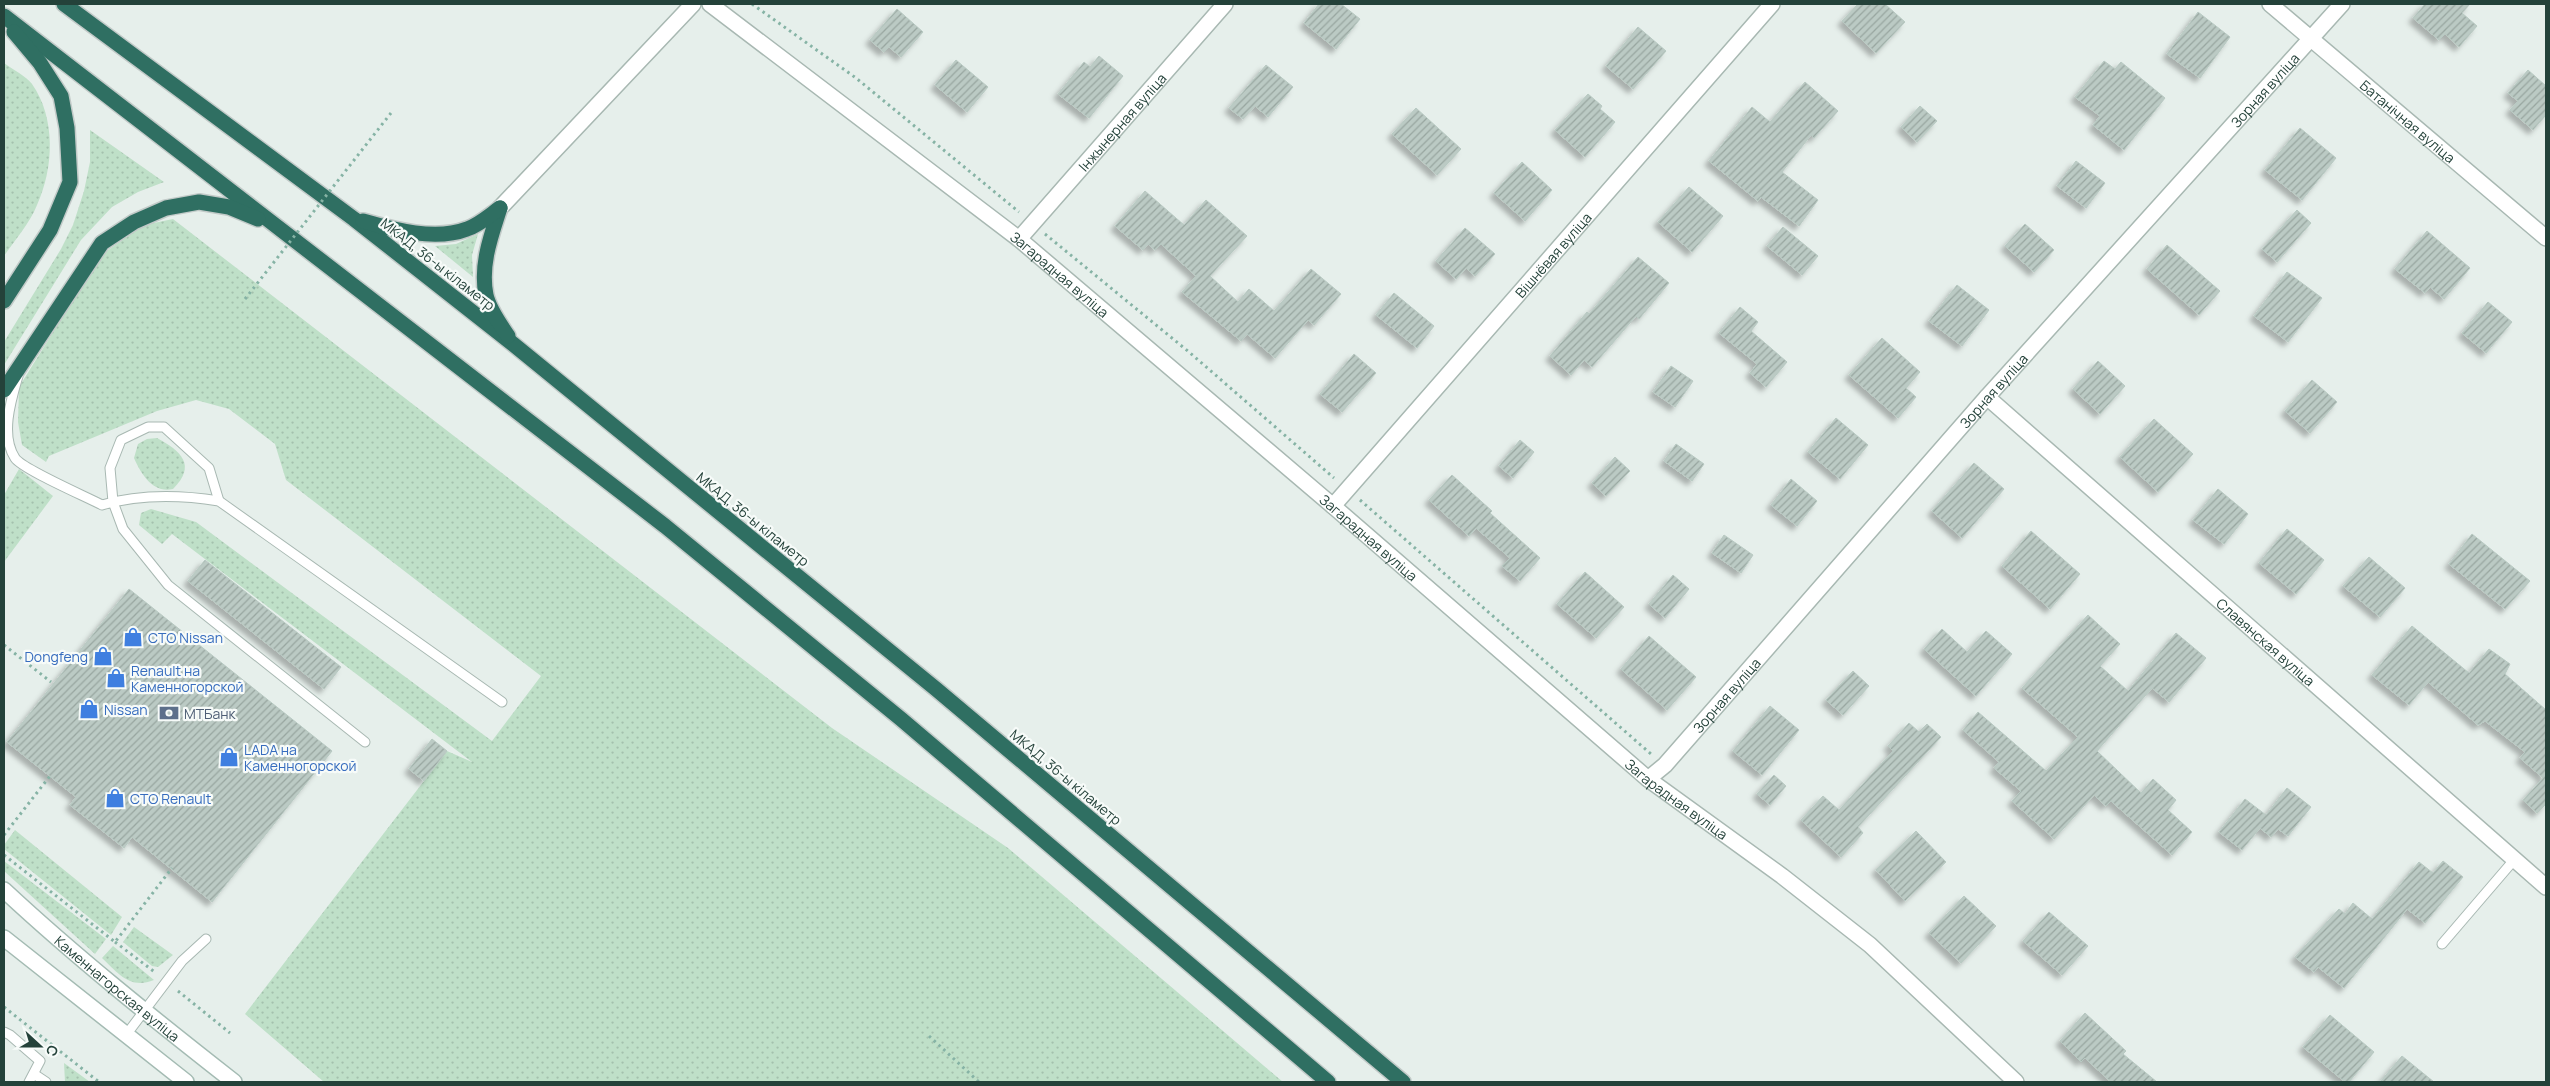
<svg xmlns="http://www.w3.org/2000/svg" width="2550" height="1086" font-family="Manrope,sans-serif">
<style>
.grass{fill:url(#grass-dots)}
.building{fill:url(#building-hatch);stroke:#b8c9c2;filter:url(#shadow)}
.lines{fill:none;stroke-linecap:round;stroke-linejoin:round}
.lane-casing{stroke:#a8b8b2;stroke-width:11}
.street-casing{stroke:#a8b8b2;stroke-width:18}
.secondary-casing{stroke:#a4bbb3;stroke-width:18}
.highway-casing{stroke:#c2cac8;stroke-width:18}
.path{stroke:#86b3a5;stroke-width:3;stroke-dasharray:2.5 4;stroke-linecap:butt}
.lane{stroke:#fff;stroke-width:9}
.street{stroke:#fff;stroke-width:15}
.secondary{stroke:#fff;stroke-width:15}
.highway{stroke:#2f6f62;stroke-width:15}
.path-bridge{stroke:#86b3a5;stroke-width:3;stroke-dasharray:2.5 4;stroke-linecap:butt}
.labels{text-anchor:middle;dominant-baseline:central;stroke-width:4.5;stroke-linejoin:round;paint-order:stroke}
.street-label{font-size:14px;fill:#24423a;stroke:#f7fbf9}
.shop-label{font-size:14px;fill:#366cbe;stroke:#f7fbf9;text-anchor:start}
.service-label{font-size:14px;fill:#4e5e75;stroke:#f7fbf9;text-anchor:start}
</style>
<defs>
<pattern id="grass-dots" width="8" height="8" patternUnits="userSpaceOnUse" patternTransform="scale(1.25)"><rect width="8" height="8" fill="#bfe0c8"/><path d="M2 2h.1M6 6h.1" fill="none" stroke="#a4c1ad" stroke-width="1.8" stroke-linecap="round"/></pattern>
<pattern id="building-hatch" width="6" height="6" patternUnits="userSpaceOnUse" patternTransform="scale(1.25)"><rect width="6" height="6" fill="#bbcac4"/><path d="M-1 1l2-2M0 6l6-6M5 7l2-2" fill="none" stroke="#98a6a0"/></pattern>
<filter id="shadow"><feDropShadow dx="-4.5" dy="4.5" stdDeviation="2.5" flood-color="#0004"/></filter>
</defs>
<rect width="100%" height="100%" fill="#e6efeb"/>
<g class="grass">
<path d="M 4,63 C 12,69 26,76 32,84 C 56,118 54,168 37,205 C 30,223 15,240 4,256 Z"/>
<path d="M 90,130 L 164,182 L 138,192 L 112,207 L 81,240 L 4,365 L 4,342 L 61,249 L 73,225 L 84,191 L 90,162 Z"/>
<path d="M 173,219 L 832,728 L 1008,848 L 1283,1082 L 324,1082 L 245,1014 L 447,751 L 472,762 L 172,534 L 162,544 L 139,525 L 141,513 L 151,509 L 196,522 L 492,741 L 541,676 L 286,480 L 275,444 L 229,409 L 196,400 L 157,411 L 49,456 L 46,462 L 22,445 L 18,422 L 19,387 L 101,255 L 144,225 Z"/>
<path d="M 478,234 L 472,255 L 473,277 L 435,246 L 456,244 Z"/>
<path d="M 157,438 C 181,451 197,465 173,489 C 153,494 141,474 134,458 L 138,444 L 147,439 Z"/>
<path d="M 19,469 L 53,496 L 4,562 L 4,495 Z"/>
<path d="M 15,830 L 122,917 L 111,935 L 4,849 L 4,845 Z"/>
<path d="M 4,861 L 106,939 L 95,954 L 4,871 Z"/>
<path d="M 134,927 L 173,955 L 158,967 L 152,966 L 123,942 Z"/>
<path d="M 113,946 L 154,980 C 130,990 118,973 102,958 Z"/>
<path d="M 64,1063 L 90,1082 L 65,1082 Z"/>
</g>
<g class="building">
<path d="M 1319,4 L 1341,4 L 1360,19 L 1336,49 L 1304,23 Z"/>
<path d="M 1858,4 L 1885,4 L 1905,22 L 1876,53 L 1842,21 Z"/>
<path d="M 2425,4 L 2470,4 L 2462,13 L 2477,26 L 2459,47 L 2445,34 L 2439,40 L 2413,18 Z"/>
<path d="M 897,9 L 923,32 L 901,57 L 889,47 L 884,52 L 870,40 Z"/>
<path d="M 2198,12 L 2230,37 L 2200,78 L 2167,54 Z"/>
<path d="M 1638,27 L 1666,51 L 1633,89 L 1606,66 Z"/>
<path d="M 1099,56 L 1123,76 L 1089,118 L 1058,94 L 1084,62 L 1090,67 Z"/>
<path d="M 956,60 L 988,87 L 967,112 L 935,85 Z"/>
<path d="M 2104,61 L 2115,69 L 2121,62 L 2165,98 L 2124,150 L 2093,125 L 2100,116 L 2075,97 Z"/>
<path d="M 1266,65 L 1293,87 L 1268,117 L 1255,106 L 1243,119 L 1229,108 Z"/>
<path d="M 2528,70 L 2546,86 L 2546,115 L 2533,130 L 2510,110 L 2518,101 L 2508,93 Z"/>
<path d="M 1805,82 L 1838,111 L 1814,138 L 1811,135 L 1782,172 L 1818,200 L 1799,226 L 1761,197 L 1758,201 L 1709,161 L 1752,107 L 1770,122 Z"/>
<path d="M 1588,94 L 1602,106 L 1600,109 L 1615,122 L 1585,157 L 1555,130 Z"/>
<path d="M 1920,106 L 1937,121 L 1917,142 L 1901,127 Z"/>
<path d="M 1416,108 L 1461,149 L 1437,175 L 1392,134 Z"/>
<path d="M 2300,128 L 2336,158 L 2302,200 L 2265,170 Z"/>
<path d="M 2076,161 L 2105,183 L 2086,208 L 2057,186 Z"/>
<path d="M 1522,162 L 1552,190 L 1525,221 L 1494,193 Z"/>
<path d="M 1689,187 L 1723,216 L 1692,252 L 1658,222 Z"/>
<path d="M 1145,191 L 1184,225 L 1206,200 L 1247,236 L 1210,276 L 1238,302 L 1249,289 L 1274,311 L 1311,269 L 1341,294 L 1314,325 L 1308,320 L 1275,358 L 1247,334 L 1241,341 L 1182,292 L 1196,276 L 1161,244 L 1155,250 L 1148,244 L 1143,250 L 1115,226 Z"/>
<path d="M 2297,210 L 2311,223 L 2277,262 L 2262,249 Z"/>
<path d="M 2025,224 L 2054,250 L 2034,272 L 2005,246 Z"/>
<path d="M 1783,227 L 1818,256 L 1802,275 L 1767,246 Z"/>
<path d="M 1465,228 L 1495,254 L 1475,276 L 1466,268 L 1456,279 L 1436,261 Z"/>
<path d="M 2427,231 L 2470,268 L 2444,299 L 2430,287 L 2425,293 L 2395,269 Z"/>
<path d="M 2167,245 L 2220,291 L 2199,315 L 2147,269 Z"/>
<path d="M 1638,257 L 1669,283 L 1639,319 L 1636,316 L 1592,367 L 1584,360 L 1571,375 L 1550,356 L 1587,312 L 1589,314 Z"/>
<path d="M 2287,272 L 2322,298 L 2288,342 L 2254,316 Z"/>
<path d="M 1957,285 L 1989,310 L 1962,346 L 1929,321 Z"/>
<path d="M 1394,293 L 1434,326 L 1417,348 L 1376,315 Z"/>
<path d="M 2488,302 L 2512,322 L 2486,353 L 2462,333 Z"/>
<path d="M 1740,307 L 1758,322 L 1751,331 L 1787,362 L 1766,387 L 1750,373 L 1757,364 L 1719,333 Z"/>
<path d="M 1882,338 L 1920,372 L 1906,388 L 1916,397 L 1898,418 L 1849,375 Z"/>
<path d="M 1354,354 L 1376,373 L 1342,412 L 1320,394 Z"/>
<path d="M 2098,361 L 2125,386 L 2100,414 L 2073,389 Z"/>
<path d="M 1671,366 L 1693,381 L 1675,407 L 1653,392 Z"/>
<path d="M 2312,380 L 2337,402 L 2310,433 L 2285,411 Z"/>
<path d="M 1836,418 L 1868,445 L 1840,479 L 1808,452 Z"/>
<path d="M 2154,419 L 2193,454 L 2158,492 L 2120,457 Z"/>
<path d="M 1520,440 L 1534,452 L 1513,478 L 1499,466 Z"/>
<path d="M 1676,444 L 1704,464 L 1692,481 L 1664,461 Z"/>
<path d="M 1615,457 L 1630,471 L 1606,496 L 1592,483 Z"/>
<path d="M 1974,463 L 2004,489 L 1962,538 L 1932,511 Z"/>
<path d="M 1452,475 L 1492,511 L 1490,513 L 1540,558 L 1520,581 L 1502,566 L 1510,558 L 1476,528 L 1469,536 L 1429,500 Z"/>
<path d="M 1791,479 L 1817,501 L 1797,526 L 1771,505 Z"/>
<path d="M 2218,489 L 2248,514 L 2224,544 L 2193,520 Z"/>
<path d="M 2287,529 L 2324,560 L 2296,594 L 2259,563 Z"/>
<path d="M 2031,531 L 2080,574 L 2050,609 L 2002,566 Z"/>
<path d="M 2472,534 L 2530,581 L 2505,609 L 2449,564 Z"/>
<path d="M 1724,535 L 1753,555 L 1741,573 L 1712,553 Z"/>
<path d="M 2369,557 L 2405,588 L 2380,617 L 2343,586 Z"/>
<path d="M 205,560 L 341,667 L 324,689 L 188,581 Z"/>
<path d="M 1585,572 L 1624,607 L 1596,638 L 1557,604 Z"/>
<path d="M 1673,575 L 1689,589 L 1665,618 L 1649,604 Z"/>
<path d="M 129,589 L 332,751 L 212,902 L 132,837 L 124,848 L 70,805 L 76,797 L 7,742 Z"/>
<path d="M 2088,615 L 2120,644 L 2100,666 L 2128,691 L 2176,633 L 2206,658 L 2169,702 L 2152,688 L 2097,751 L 2141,793 L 2153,779 L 2176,800 L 2168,810 L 2192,832 L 2172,855 L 2111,801 L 2106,806 L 2094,795 L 2054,839 L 2012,801 L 2021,791 L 1994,768 L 1999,762 L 1963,730 L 1978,712 L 2046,771 L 2078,737 L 2022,688 Z"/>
<path d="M 2412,626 L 2469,673 L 2489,649 L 2510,664 L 2505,674 L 2546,710 L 2546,804 L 2537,813 L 2523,800 L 2543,778 L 2520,758 L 2525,752 L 2485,721 L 2478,725 L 2428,682 L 2409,705 L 2372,675 Z"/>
<path d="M 1942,629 L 1967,652 L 1986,631 L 2012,654 L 1976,696 L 1924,649 Z"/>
<path d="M 1649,636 L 1696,677 L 1667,710 L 1621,669 Z"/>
<path d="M 1853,671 L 1869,686 L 1843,715 L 1826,700 Z"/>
<path d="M 1770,706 L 1799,730 L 1762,775 L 1733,751 Z"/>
<path d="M 1909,723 L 1919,732 L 1927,724 L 1941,737 L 1858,827 L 1863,833 L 1841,857 L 1801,820 L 1823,796 L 1839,810 L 1893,751 L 1888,746 Z"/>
<path d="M 432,739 L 447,751 L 424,781 L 409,769 Z"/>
<path d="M 1774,775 L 1786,786 L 1770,805 L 1757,794 Z"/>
<path d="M 2287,788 L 2311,807 L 2288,836 L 2278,829 L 2271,837 L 2260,828 L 2242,850 L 2219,832 L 2245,799 L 2266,815 Z"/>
<path d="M 1916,831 L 1946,862 L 1905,901 L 1876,870 Z"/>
<path d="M 2443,861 L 2463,877 L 2425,923 L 2407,909 L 2344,988 L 2318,967 L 2314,972 L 2295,957 L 2339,909 L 2345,914 L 2353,903 L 2372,919 L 2419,862 L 2433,873 Z"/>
<path d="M 1964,896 L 1996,926 L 1961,963 L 1929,933 Z"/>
<path d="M 2049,912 L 2088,946 L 2062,975 L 2023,941 Z"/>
<path d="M 2085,1013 L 2126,1051 L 2123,1054 L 2157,1082 L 2111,1082 L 2085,1058 L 2081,1062 L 2060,1041 Z"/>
<path d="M 2330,1015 L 2374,1052 L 2349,1082 L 2345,1082 L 2303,1047 Z"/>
<path d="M 2402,1056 L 2434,1082 L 2380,1082 Z"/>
</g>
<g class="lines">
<defs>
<g id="lane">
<path d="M 18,376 C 11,400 0,435 15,458 C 22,469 87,497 102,505 C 140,494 181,495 219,501 L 502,702"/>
<path d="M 219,501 L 209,468 L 164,427 L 148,427 L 121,440 L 110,468 L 113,502 L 123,529 L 168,585 L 365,742"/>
<path d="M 2442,944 L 2514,860"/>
<path d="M 4,1032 L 10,1035 L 40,1061 L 29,1082"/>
<path d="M 126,1035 L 182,961 L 206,939"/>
<path d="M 34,1074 L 46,1082"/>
</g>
<g id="street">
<path id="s1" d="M 710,4 L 1019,239 L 1333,506 L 1648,779 L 1782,876 L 1870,945 L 2016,1082"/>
<path id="s2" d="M 2270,4 L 2546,238"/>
<path d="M 500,208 L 693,4"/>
<path id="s3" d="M 1019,239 L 1225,4"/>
<path id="s4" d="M 1987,397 L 2546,887"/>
<path id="s5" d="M 1333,506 L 1772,4"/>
<path id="s6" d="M 1648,779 L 1665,765 L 1987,397 L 2342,4"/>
</g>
<g id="secondary">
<path id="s7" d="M 4,890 C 77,958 155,1020 234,1082"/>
<path d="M 4,938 L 186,1082"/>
</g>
<g id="highway">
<path d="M 64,4 L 354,219 L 513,344 L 936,689 L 1403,1082"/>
<path d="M 4,16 L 665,526 L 901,719 L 1328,1082"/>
<path d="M 500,208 C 491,236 480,265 486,295 C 489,309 500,324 508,336"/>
<path d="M 363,221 C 394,230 436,241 467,229 C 479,225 490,215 500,208"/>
<path d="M 4,301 L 50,230 L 70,182 L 67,128 L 61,96 L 40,63 L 14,32"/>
<path d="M 4,390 L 102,243 L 134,222 L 166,208 L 199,202 L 229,207 L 258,219"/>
</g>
</defs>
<use href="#lane" class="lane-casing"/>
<use href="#street" class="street-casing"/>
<use href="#secondary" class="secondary-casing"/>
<use href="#highway" class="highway-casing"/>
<g class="path">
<path d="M 752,4 L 856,78 L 1019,212"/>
<path d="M 1045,234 L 1189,352 L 1334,478"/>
<path d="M 1360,500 L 1651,754"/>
<path d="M 4,645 L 51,682"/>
<path d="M 4,835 L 50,776"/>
<path d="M 4,855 L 115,942 L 172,868"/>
<path d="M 115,942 L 156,973"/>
<path d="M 178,991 L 230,1033"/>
<path d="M 4,1007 L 99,1082"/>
<path d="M 929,1036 L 979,1082"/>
</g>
<use href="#lane" class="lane"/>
<use href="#street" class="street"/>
<use href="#secondary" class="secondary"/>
<use href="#highway" class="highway"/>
<path class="path-bridge" d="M 245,299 L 391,113"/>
</g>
<defs>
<symbol id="shop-bare" viewBox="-9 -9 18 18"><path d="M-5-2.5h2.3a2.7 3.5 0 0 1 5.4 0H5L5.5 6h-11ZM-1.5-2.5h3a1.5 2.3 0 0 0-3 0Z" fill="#3f7fe0" stroke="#f7fbf9" stroke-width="2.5" paint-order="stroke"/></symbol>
<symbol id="bank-bare" viewBox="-9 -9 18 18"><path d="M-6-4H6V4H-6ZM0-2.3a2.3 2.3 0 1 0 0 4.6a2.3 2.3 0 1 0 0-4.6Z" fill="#5c6f8a" stroke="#f7fbf9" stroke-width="2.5" paint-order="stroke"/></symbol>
</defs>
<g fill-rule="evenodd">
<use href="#shop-bare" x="119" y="623" width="28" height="28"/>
<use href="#shop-bare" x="89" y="642" width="28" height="28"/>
<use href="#shop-bare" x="102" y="664" width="28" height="28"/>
<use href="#shop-bare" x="75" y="695" width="28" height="28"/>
<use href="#bank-bare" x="155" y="699" width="28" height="28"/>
<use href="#shop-bare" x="215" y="743" width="28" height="28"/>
<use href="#shop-bare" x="101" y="784" width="28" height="28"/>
</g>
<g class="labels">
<g class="street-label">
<text stroke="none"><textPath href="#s6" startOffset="925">Зорная вуліца</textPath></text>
<text stroke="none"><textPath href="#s3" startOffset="156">Інжынерная вуліца</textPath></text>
<text stroke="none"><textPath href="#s2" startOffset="181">Батанічная вуліца</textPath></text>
<text stroke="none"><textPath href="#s5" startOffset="334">Вішнёвая вуліца</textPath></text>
<text transform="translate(438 264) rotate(38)">МКАД, 36-ы кіламетр</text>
<text stroke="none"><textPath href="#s1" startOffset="442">Загарадная вуліца</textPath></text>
<text stroke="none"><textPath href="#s6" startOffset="520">Зорная вуліца</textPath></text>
<text transform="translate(753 519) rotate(39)">МКАД, 36-ы кіламетр</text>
<text stroke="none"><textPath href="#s1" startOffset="848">Загарадная вуліца</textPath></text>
<text stroke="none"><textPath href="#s4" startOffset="371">Славянская вуліца</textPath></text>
<text stroke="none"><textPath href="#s6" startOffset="115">Зорная вуліца</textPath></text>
<text transform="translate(1066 777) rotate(40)">МКАД, 36-ы кіламетр</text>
<text stroke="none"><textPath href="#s1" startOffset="1252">Загарадная вуліца</textPath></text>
<text stroke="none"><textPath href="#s7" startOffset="150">Каменнагорская вуліца</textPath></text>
</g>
<g class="shop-label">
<text x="148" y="637">СТО Nissan</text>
<text x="88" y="656" text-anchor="end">Dongfeng</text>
<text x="131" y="670">Renault на<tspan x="131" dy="16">Каменногорской</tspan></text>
<text x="104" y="709">Nissan</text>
<text x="244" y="749">LADA на<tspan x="244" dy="16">Каменногорской</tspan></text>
<text x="130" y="798">СТО Renault</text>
</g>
<g class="service-label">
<text x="184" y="713">МТБанк</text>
</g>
</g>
<rect width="2550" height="1086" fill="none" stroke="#24423a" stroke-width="10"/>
<g transform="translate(40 1046) rotate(111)" stroke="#f7fbf9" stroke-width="4" paint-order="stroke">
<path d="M0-4L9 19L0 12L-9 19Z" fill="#24423a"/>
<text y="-8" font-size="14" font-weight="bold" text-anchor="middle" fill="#24423a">С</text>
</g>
</svg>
